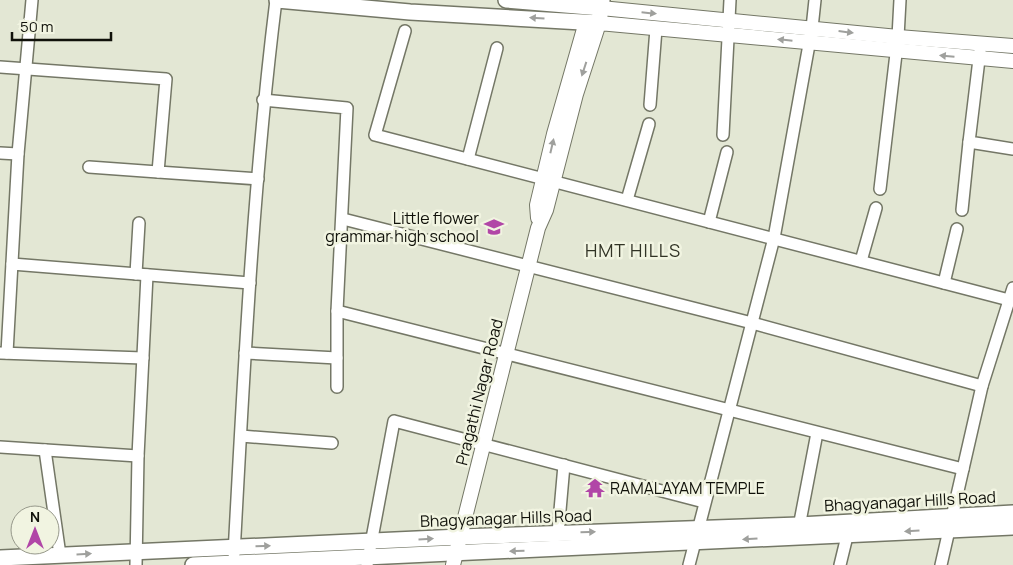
<svg xmlns="http://www.w3.org/2000/svg" width="1013" height="565" font-family="Manrope,sans-serif">
<style>
.lines{fill:none;stroke-linecap:round;stroke-linejoin:round}
.minor-casing{stroke:#747766;stroke-width:14}
.tertiary-casing{stroke:#747766;stroke-width:16}
.secondary-casing{stroke:#747766;stroke-width:18}
.minor{stroke:#fff;stroke-width:11}
.tertiary{stroke:#fff;stroke-width:14}
.secondary{stroke:#fff;stroke-width:15}
.oneway{fill:#9fa09d}
.labels{text-anchor:middle;dominant-baseline:central;stroke-width:5;stroke-linejoin:round;paint-order:stroke}
.poi-label{font-size:16px;fill:#10110a;stroke:#f1f4e1;text-anchor:end}
.street-label{font-size:16px;fill:#10110a;stroke:#f1f4e1}
.neighbourhood-label{font-size:18px;letter-spacing:1px;fill:#313325;stroke:#f1f4e1}
</style>
<rect width="100%" height="100%" fill="#e3e7d4"/>
<g class="lines">
<defs>
<g id="minor">
<path d="M 405,31 L 375,135 L 1009,300"/>
<path d="M 980,51 L 969,142 L 1013,149"/>
<path d="M 0,67 L 166,79 L 158,172 L 258,179"/>
<path d="M 263,100 L 347,108 L 337,311 L 337,387"/>
<path d="M 650,105 L 656,29"/>
<path d="M 723,135 L 730,0"/>
<path d="M 0,153 L 18,154"/>
<path d="M 468,159 L 497,48"/>
<path d="M 89,167 L 158,172"/>
<path d="M 880,189 L 898,37 L 900,0"/>
<path d="M 627,200 L 649,124"/>
<path d="M 962,210 L 969,142"/>
<path d="M 343,219 L 752,323 L 982,386"/>
<path d="M 709,222 L 727,152"/>
<path d="M 861,261 L 876,208"/>
<path d="M 12,264 L 250,283"/>
<path d="M 136,274 L 139,223"/>
<path d="M 944,283 L 957,229"/>
<path d="M 337,311 L 963,469"/>
<path d="M 0,353 L 143,358"/>
<path d="M 7,353 L 18,154 L 32,0"/>
<path d="M 245,353 L 337,358"/>
<path d="M 241,436 L 332,443"/>
<path d="M 0,447 L 138,456"/>
<path d="M 45,450 L 60,555"/>
<path d="M 798,532 L 817,433"/>
<path d="M 558,533 L 564,465"/>
<path d="M 234,554 C 244,369 253,184 276,0"/>
<path d="M 136,565 L 138,456 L 147,275"/>
<path d="M 367,565 L 394,421 L 704,502"/>
<path d="M 689,565 L 774,238 L 812,28 L 815,0"/>
<path d="M 840,565 L 849,528"/>
<path d="M 941,565 L 982,386 L 1013,288"/>
</g>
<g id="tertiary">
<path d="M 601,8 L 898,37 L 1013,46"/>
<path d="M 538,218 L 537,205 L 554,134 L 586,22"/>
<path d="M 453,565 L 538,228 L 546,210 L 576,94 L 599,23 L 1013,61"/>
</g>
<g id="secondary">
<path d="M 277,0 L 410,12 L 599,23 L 602,0"/>
<path d="M 506,0 L 601,8"/>
<path d="M 0,558 L 460,537 L 799,525 L 1013,513"/>
<path d="M 193,565 L 1013,527"/>
</g>
</defs>
<use href="#minor" class="minor-casing"/>
<use href="#tertiary" class="tertiary-casing"/>
<use href="#secondary" class="secondary-casing"/>
<use href="#minor" class="minor"/>
<use href="#tertiary" class="tertiary"/>
<use href="#secondary" class="secondary"/>
</g>
<defs><path id="oneway-solid" d="M-6-.8H1V-3.2L6.5 0L1 3.2V.8H-6Z" transform="scale(1.25)"/></defs>
<g class="oneway">
<use href="#oneway-solid" transform="translate(649 13) rotate(6)"/>
<use href="#oneway-solid" transform="translate(537 18) rotate(-176)"/>
<use href="#oneway-solid" transform="translate(846 32) rotate(7)"/>
<use href="#oneway-solid" transform="translate(785 40) rotate(-174)"/>
<use href="#oneway-solid" transform="translate(947 56) rotate(-175)"/>
<use href="#oneway-solid" transform="translate(584 69) rotate(108)"/>
<use href="#oneway-solid" transform="translate(552 146) rotate(-77)"/>
<use href="#oneway-solid" transform="translate(912 531) rotate(177)"/>
<use href="#oneway-solid" transform="translate(588 532) rotate(-2)"/>
<use href="#oneway-solid" transform="translate(426 539) rotate(-3)"/>
<use href="#oneway-solid" transform="translate(750 539) rotate(176)"/>
<use href="#oneway-solid" transform="translate(263 546) rotate(-2)"/>
<use href="#oneway-solid" transform="translate(517 551) rotate(178)"/>
<use href="#oneway-solid" transform="translate(84 554) rotate(-3)"/>
</g>
<defs>
<symbol id="school-bare" viewBox="-9 -9 18 18"><path d="M0-5L7-2L0 1L-7-2ZM-4 1L0 2.5L4 1V4Q0 6-4 4Z" fill="#b146a7" stroke="#f1f4e1" stroke-width="2.5" paint-order="stroke"/></symbol>
<symbol id="temple-bare" viewBox="-9 -9 18 18"><path d="M0-6L5-2H3V0L6.5 2.5H4V6H1.5V3h-3V6H-4V2.5H-6.5L-3 0V-2H-5Z" fill="#b146a7" stroke="#f1f4e1" stroke-width="2.5" paint-order="stroke"/></symbol>
</defs>
<g fill-rule="evenodd">
<use href="#school-bare" x="480" y="213" width="28" height="28"/>
<use href="#temple-bare" x="581" y="474" width="28" height="28"/>
</g>
<g class="labels">
<g class="poi-label">
<text x="479" y="218">Little flower<tspan x="479" dy="18">grammar high school</tspan></text>
<text x="610" y="488" text-anchor="start">RAMALAYAM TEMPLE</text>
</g>
<g class="street-label">
<text transform="translate(479 392) rotate(-76)">Pragathi Nagar Road</text>
<text transform="translate(910 501) rotate(-3)">Bhagyanagar Hills Road</text>
<text transform="translate(506 518) rotate(-2)">Bhagyanagar Hills Road</text>
</g>
<g class="neighbourhood-label">
<text x="633" y="250">HMT HILLS</text>
</g>
</g>
<g transform="translate(35 530)"><circle r="24" fill="#f1f4e1" stroke="#97998b"/>
<path d="M0-4L9 19L0 12L-9 19Z" fill="#b146a7"/>
<text y="-8" font-size="14" font-weight="bold" text-anchor="middle" fill="#10110a">N</text>
</g>
<path d="M12 32v8h99v-8" fill="none" stroke="#10110a" stroke-width="2.5"/>
<text x="20" y="32" font-size="15" fill="#10110a" stroke="#f1f4e1" stroke-width="4" paint-order="stroke">50 m</text>
</svg>
